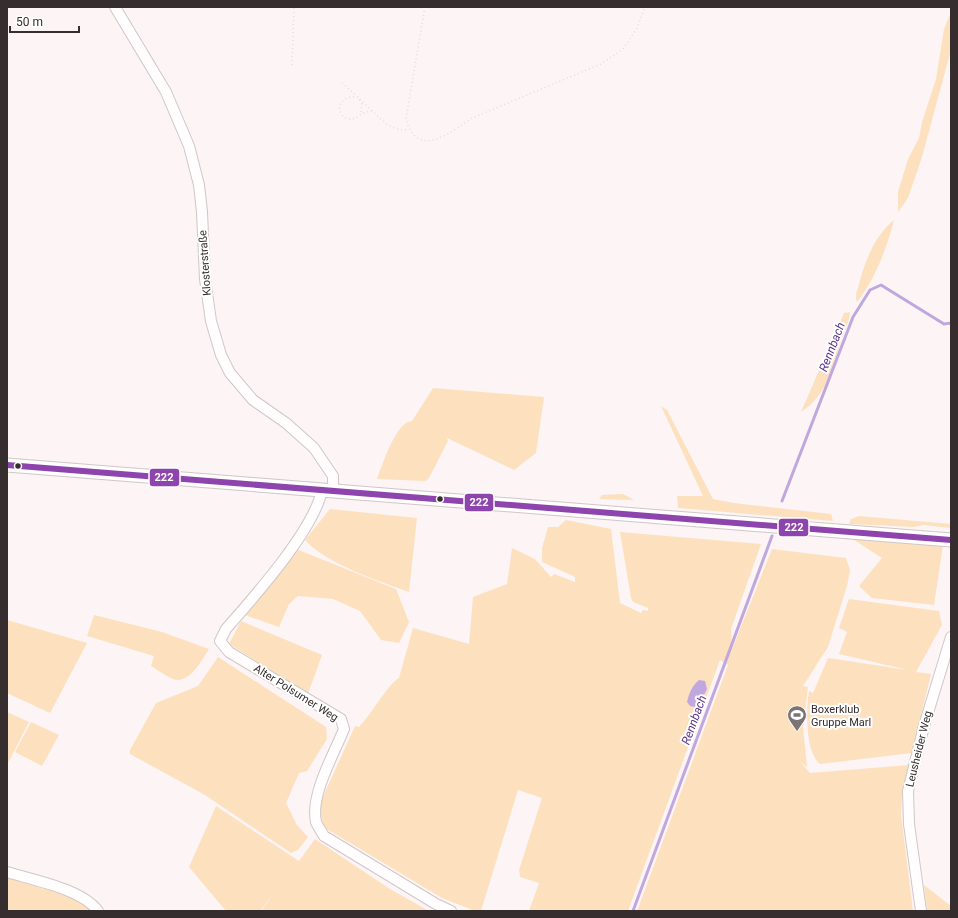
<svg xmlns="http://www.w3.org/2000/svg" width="958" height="918" font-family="Roboto,sans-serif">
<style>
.green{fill:#fde1bf}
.water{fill:#c0a8de}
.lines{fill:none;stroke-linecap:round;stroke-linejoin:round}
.stream{stroke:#c0a8de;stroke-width:3}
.minor-casing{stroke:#cfc7c8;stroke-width:12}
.major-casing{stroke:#cfc7c8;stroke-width:15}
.path{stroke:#e1dfdf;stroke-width:1.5;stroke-dasharray:1 3;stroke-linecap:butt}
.minor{stroke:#fffdfe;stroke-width:10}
.major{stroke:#fffdfe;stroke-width:13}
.bus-1-casing{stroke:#fff;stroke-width:9}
.bus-1{stroke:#8e44ad;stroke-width:6}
.bus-dot{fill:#362d2e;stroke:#fff;stroke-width:1.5}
.labels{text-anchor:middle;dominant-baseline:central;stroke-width:4;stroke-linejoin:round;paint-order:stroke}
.street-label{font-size:11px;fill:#362d2e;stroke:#fff}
.poi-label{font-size:11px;fill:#362d2e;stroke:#fff;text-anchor:start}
.water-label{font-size:12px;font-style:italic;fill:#5d348e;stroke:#fff}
.line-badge{stroke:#fff;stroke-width:1.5}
.badge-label{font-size:11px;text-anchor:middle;font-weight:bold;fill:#fff}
</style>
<rect width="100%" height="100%" fill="#fcf4f5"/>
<g class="green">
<path d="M 951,12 L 951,50 L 922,157 L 908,198 L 898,212 L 898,192 L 908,159 L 919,138 L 922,122 L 936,79 L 944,29 Z"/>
<path d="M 894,220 C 887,248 875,279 857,302 C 854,294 858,291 859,284 C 865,261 875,235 894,220 Z"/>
<path d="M 850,312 C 849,323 844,331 841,341 C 832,369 827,395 801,412 L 844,313 Z"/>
<path d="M 433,388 L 544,397 L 536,453 L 514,470 L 447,438 L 448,441 L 429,478 L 426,481 L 377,479 C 382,466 396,421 412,421 Z"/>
<path d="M 661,406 L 667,410 L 713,499 L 734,503 L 831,514 L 833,521 L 678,508 L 677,496 L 703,496 Z"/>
<path d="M 623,494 L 634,500 L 599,499 L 602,495 Z"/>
<path d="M 330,509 L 417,518 L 409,592 C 378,581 327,564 305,540 Z"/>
<path d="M 859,516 L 951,524 L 951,528 L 924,525 L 914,527 L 849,524 L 851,519 Z"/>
<path d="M 566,520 L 611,529 L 620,603 L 641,613 L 643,610 L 648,611 L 648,608 L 633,602 L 631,598 L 620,532 L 761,544 L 731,629 L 732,649 L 772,549 L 846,558 L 850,570 L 847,586 L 828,647 L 803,686 L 808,687 L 803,727 L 807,767 L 799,760 L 810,773 L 909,765 L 902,795 L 901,814 L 913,911 L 637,911 L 728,665 L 720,660 L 628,911 L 529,911 L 539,883 L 520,877 L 519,870 L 542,798 L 518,790 L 481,911 L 475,911 L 442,898 L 325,828 L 320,814 L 321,801 L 355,726 L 359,727 C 371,715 387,685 399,678 L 413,628 L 469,644 L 473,597 L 507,584 L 512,548 L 535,559 L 551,577 L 554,574 L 575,582 L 575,577 L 542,562 L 542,548 L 548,527 L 558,527 Z"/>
<path d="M 851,538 L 943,545 L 934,605 L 872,598 L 859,586 L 882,558 Z"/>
<path d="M 296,549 L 396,589 L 409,622 L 399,643 L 381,640 L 360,611 L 333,599 L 298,596 L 289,604 L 279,627 L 245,615 Z"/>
<path d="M 849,599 L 939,611 L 942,625 L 916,672 L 931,674 L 912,753 L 820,764 C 805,752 806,709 809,691 L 813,693 L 828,658 L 908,670 L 839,654 L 847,632 L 839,628 Z"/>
<path d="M 94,615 L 162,632 L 209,649 C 202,660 189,685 173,679 C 165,676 158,670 151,666 L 154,656 L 87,636 Z"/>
<path d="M 7,620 L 87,643 L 50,713 L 7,693 Z"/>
<path d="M 241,621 L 322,655 L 308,694 L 229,644 Z"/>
<path d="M 218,657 L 326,727 L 327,739 L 307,771 L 299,773 L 286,803 L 297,825 L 308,837 L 298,850 L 291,853 L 205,795 L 130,754 L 130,750 L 156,703 L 198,686 Z"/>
<path d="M 7,712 L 29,722 L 7,765 Z"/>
<path d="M 31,722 L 59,735 L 42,766 L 15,752 Z"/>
<path d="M 216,806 L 299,861 L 315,839 L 390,889 L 429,911 L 261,911 L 275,892 L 260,911 L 226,911 L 189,867 Z"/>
<path d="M 7,876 L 75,897 L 93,911 L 7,911 Z"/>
<path d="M 924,885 L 951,906 L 951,911 L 927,911 Z"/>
</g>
<path class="water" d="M 699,680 L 705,681 L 707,689 L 700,703 L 695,707 L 690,706 L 687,702 C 689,693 692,686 699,680 Z"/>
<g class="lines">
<g class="stream">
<path d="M 782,501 L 853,317 L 870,290 L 881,285 L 944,324 L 951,323"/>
<path d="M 633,911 L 772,536"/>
</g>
<defs>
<g id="minor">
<path d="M 115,7 L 166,92 L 189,146 L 199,185 L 202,212 L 205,279 L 211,321 L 221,355 L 230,373 L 253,400 L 286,423 L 314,448 L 333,476 L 333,491"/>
<path d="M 322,490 C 314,530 254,597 226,629 L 220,641 L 229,652 L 341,719 L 344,729 C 334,754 310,795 316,822 C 318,827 322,832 324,836 L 436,904 L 451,911"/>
<path d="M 7,872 C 33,880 82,889 98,911"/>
<path d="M 921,911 L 909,824 L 908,791 L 924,726 L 951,637"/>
</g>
<path id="major" d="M 7,465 L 951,540"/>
</defs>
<use href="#minor" class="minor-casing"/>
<use href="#major" class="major-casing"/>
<g class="path">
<path d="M 425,7 L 406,119 C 417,160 450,133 472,118 L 601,64 L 622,50 L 630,39 L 637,28 L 645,7"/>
<path d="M 292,65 L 294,7"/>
<path d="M 342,83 L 357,96"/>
<path d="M 360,99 C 372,110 391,135 409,129"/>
<path d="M 361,112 L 362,104 L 358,97 C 335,94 335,118 350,119 C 357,120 361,111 373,111"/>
</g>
<use href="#minor" class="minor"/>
<use href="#major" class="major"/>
<defs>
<path id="bus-1" d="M 7,465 L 951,540"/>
</defs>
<use href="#bus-1" class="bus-1-casing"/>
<use href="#bus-1" class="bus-1"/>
</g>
<defs>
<symbol id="stadium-pin" viewBox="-11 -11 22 30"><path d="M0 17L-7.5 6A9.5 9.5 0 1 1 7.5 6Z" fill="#7b7374" stroke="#fff"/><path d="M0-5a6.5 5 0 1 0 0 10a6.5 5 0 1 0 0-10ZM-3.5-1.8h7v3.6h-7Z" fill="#fff"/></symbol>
</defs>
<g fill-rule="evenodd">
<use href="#stadium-pin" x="786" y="704" width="22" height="30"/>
</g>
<g class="bus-dot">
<circle cx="18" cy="466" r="3.5"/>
<circle cx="440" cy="499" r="3.5"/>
</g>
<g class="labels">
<g class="street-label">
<text transform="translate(205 263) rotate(-94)">Klosterstraße</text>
<text transform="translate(296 693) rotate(32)">Alter Polsumer Weg</text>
<text transform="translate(919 749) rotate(-76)">Leusheider Weg</text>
</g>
<g class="poi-label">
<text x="811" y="709">Boxerklub<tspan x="811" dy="13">Gruppe Marl</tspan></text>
</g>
<g class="water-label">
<text transform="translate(832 347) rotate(-69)">Rennbach</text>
<text transform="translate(694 720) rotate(-70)">Rennbach</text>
</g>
</g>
<g class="line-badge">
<rect x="149" y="468" width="31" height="19" rx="4" fill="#8e44ad"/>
<rect x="464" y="493" width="30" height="19" rx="4" fill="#8e44ad"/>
<rect x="778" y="518" width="31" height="19" rx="4" fill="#8e44ad"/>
</g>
<g class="badge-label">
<text x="164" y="481">222</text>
<text x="479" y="506">222</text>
<text x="794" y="531">222</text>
</g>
<rect width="958" height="918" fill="none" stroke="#362d2e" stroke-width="16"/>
<path d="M10 26v6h69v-6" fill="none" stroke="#362d2e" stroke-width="2"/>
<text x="16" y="26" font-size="12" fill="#362d2e" stroke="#ffffff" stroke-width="3" paint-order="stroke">50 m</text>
</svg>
